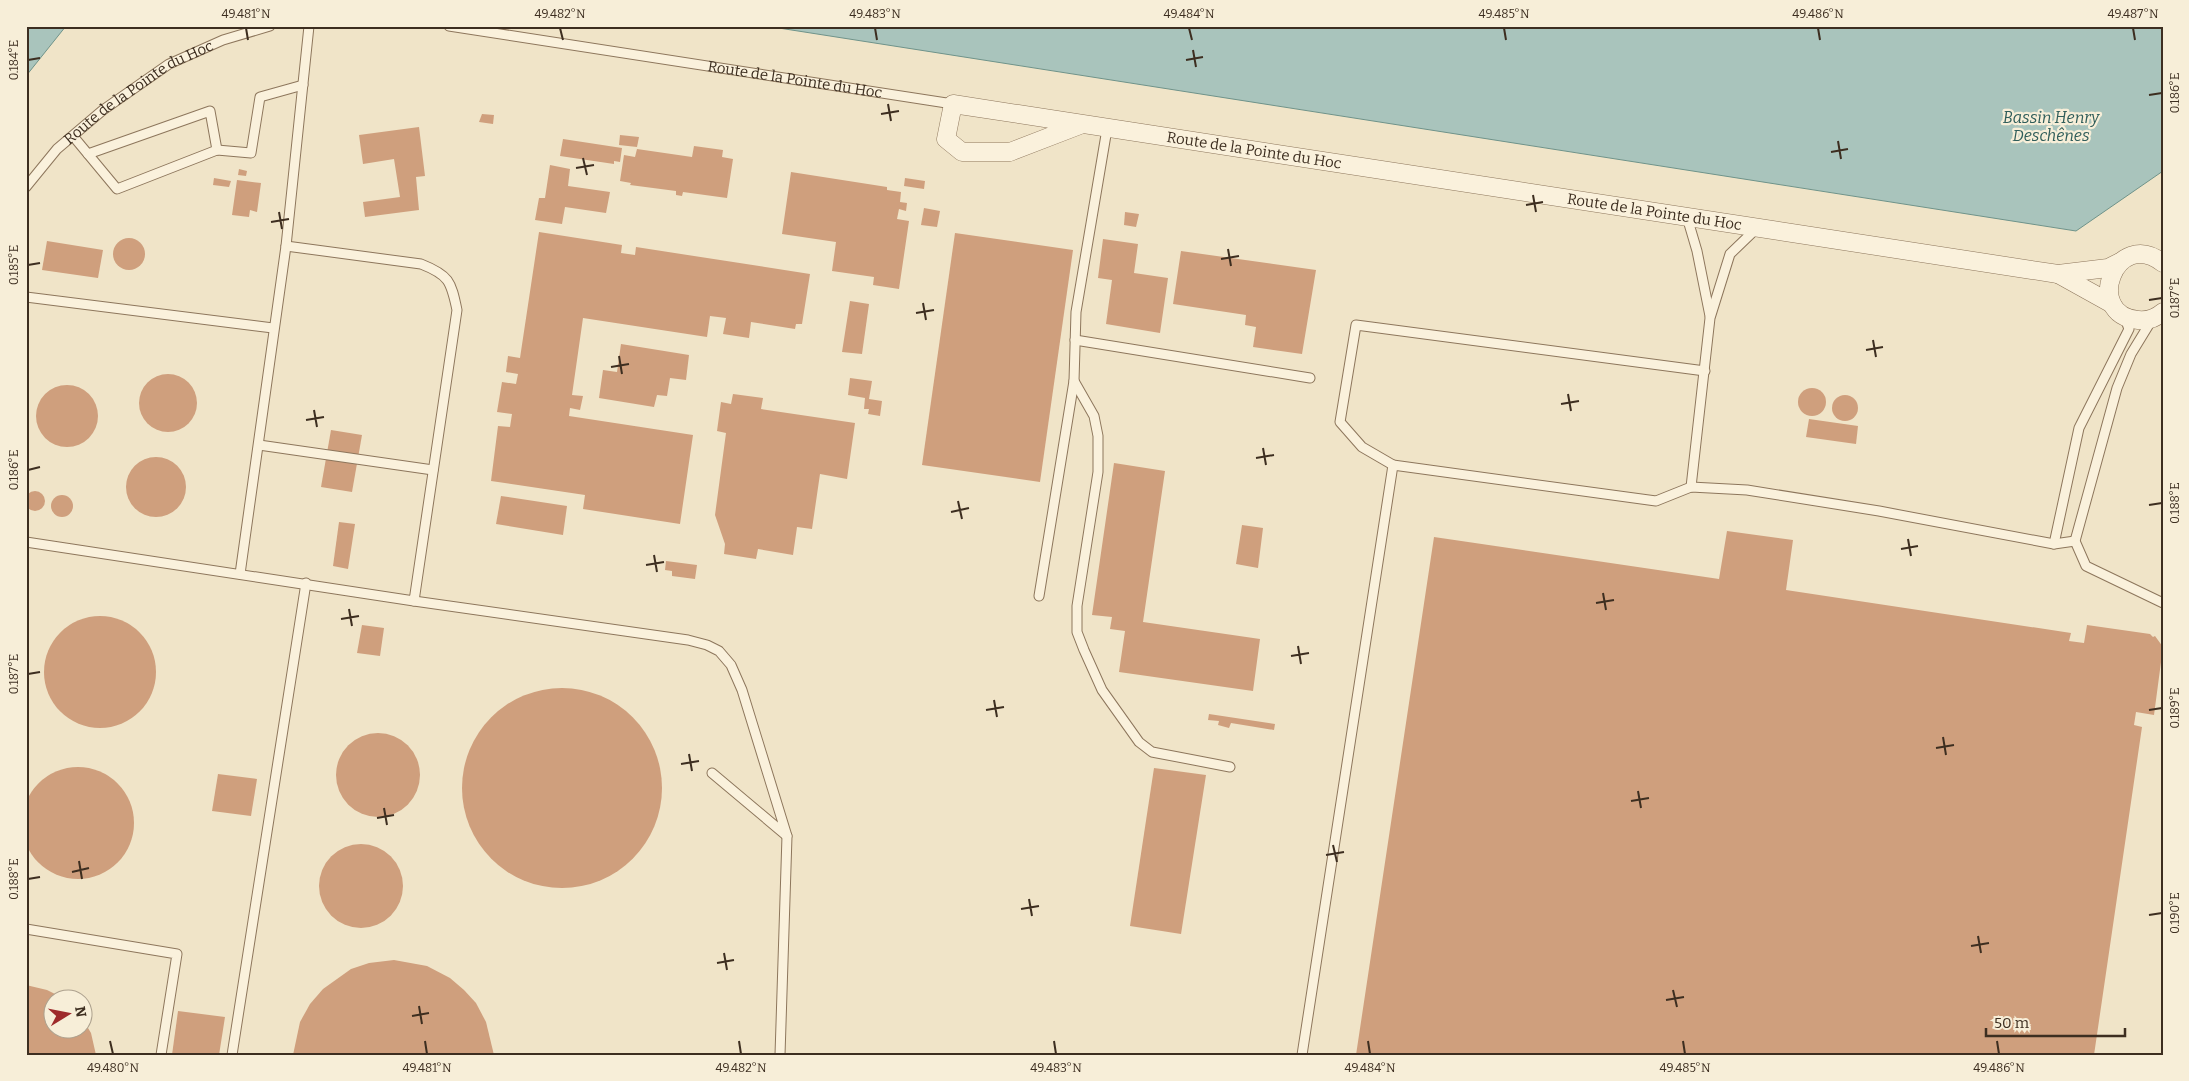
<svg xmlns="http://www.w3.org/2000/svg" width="2189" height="1081" font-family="Bitter,serif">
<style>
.water{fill:#a9c4bc;stroke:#6f938a}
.building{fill:#cf9f7d}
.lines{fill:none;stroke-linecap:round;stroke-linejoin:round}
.lane-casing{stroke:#8d765c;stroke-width:11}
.street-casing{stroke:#8d765c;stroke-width:19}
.lane{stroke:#faf1dc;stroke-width:9}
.street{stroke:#faf1dc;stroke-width:18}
.ticks{fill:none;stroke:#3d2e20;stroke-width:2}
.labels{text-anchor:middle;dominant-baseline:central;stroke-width:4.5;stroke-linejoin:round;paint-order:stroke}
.street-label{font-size:15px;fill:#3d2e20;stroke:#f7eed8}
.water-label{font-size:16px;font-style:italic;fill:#2f5d5a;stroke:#f7eed8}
.neatline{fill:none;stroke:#3d2e20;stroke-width:2}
.ticks-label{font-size:12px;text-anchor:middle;fill:#3d2e20}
</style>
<rect width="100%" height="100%" fill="#f0e4c8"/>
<g class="water">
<path d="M 26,26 L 66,26 L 26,76 Z"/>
<path d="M 766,26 L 2163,26 L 2163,171 L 2076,231 Z"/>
</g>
<g class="building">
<path d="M 482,114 L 494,115 L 493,124 L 479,122 Z"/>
<path d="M 419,127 L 425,176 L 416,177 L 419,210 L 365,217 L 363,202 L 400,197 L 394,159 L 363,164 L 359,135 Z"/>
<path d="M 620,135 L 639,137 L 637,147 L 619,145 Z"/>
<path d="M 563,139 L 622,148 L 620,162 L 614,161 L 614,164 L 560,156 Z"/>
<path d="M 694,146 L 723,150 L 722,157 L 733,159 L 727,198 L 683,192 L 682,196 L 676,195 L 676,191 L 630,185 L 631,183 L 620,181 L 624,155 L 635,157 L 637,149 L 692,157 Z"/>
<path d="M 550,165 L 570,169 L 568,186 L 610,192 L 606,213 L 565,207 L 562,224 L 535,220 L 539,198 L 545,198 Z"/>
<path d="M 239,169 L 247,171 L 246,176 L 238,175 Z"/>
<path d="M 791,172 L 887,187 L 887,190 L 901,192 L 900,202 L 907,203 L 906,211 L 899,209 L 897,219 L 909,221 L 899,289 L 873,285 L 874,277 L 832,271 L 836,242 L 782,234 Z"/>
<path d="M 214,178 L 231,181 L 229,187 L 213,185 Z"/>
<path d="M 905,178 L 925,181 L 924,189 L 904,186 Z"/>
<path d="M 237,180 L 261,183 L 257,212 L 250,210 L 249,217 L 232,215 Z"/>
<path d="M 924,208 L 940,211 L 937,227 L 921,225 Z"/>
<path d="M 1125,212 L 1139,214 L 1136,227 L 1124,225 Z"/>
<path d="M 539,232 L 622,245 L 621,253 L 635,255 L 636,247 L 810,274 L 802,324 L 796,324 L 795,329 L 751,322 L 749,338 L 723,334 L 726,318 L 710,316 L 707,337 L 583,318 L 572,395 L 583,396 L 580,410 L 570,408 L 569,416 L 693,435 L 680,524 L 583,509 L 585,495 L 491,481 L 498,426 L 510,427 L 512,414 L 497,412 L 502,382 L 516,384 L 518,374 L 506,372 L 508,356 L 520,358 Z"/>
<path d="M 955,233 L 1073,250 L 1040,482 L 922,465 Z"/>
<circle cx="129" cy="254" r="16"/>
<path d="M 1103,239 L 1138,244 L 1134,273 L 1168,278 L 1160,333 L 1106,324 L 1112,280 L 1098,278 Z"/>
<path d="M 47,241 L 103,250 L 98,278 L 42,270 Z"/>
<path d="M 1181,251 L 1316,270 L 1302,354 L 1253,347 L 1256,327 L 1245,325 L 1246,315 L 1173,304 Z"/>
<path d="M 850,301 L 869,304 L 862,354 L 842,352 Z"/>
<path d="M 621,344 L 689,355 L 686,380 L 670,378 L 667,396 L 657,395 L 654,407 L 599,398 L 603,370 L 617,372 Z"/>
<circle cx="168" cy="403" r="29"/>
<path d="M 850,378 L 872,381 L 869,399 L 882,401 L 880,416 L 868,414 L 869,409 L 864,409 L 865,398 L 848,395 Z"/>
<circle cx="67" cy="416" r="31"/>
<circle cx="1812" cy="402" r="14"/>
<path d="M 733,394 L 763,398 L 761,409 L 855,423 L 847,479 L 820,474 L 812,529 L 797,527 L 793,555 L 758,549 L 756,559 L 724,554 L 725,544 L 715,515 L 726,433 L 717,431 L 721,402 L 731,404 Z"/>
<circle cx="1845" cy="408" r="13"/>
<path d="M 1809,419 L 1858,426 L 1856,444 L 1806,437 Z"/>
<path d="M 331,430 L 362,435 L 352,492 L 321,487 Z"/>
<circle cx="156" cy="487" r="30"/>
<path d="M 1114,463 L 1165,471 L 1143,622 L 1260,639 L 1253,691 L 1119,672 L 1125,631 L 1110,629 L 1112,617 L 1092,615 Z"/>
<circle cx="35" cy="501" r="10"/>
<circle cx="62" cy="506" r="11"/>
<path d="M 501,496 L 567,506 L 563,535 L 496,524 Z"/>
<path d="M 339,522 L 355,524 L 348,569 L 333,566 Z"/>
<path d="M 1242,525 L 1263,528 L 1258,568 L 1236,564 Z"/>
<path d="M 1727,531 L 1793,540 L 1786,590 L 2071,633 L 2069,641 L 2084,643 L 2087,625 L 2150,634 L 2153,637 L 2155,636 L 2163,647 L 2154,715 L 2136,712 L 2134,725 L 2142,727 L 2094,1055 L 1356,1055 L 1434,537 L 1719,579 Z"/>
<path d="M 666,561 L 697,565 L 695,579 L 672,576 L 672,571 L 665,570 Z"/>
<circle cx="100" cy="672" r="56"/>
<path d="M 362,625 L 384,628 L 380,656 L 357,653 Z"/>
<circle cx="562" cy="788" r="100"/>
<path d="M 1209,714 L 1275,724 L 1274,730 L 1231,723 L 1229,728 L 1218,725 L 1219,721 L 1208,720 Z"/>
<circle cx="378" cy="775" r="42"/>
<circle cx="78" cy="823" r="56"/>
<path d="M 1154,768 L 1206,775 L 1181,934 L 1130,926 Z"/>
<path d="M 218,774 L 257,779 L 251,816 L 212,811 Z"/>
<circle cx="361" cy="886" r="42"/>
<path d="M 394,960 L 427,966 L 450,978 L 464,990 L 476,1003 L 486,1022 L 494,1055 L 293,1055 L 300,1022 L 310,1004 L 323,989 L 351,969 L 369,963 Z"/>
<path d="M 26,985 L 47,990 L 63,998 L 52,998 L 52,1028 L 82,1028 L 82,1018 L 91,1033 L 96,1055 L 26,1055 Z"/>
<path d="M 178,1011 L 225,1017 L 219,1055 L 172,1055 Z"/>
</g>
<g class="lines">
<defs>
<g id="lane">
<path id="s1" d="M 449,26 L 953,104"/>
<path d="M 73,136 L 117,189 L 217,150 L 251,153 L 260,97 L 303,85"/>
<path d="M 88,154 L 210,111 L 217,150"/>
<path id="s2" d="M 26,187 L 57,149 L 103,110 L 169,64 L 223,40 L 270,26"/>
<path d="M 1687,217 L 1697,251 L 1710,316"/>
<path d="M 26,297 L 273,328"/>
<path d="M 1075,340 L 1310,378"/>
<path d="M 1074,381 L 1094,416 L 1098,436 L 1098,472 L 1077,606 L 1077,632 L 1084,650 L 1102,690 L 1139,742 L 1152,752 L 1230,767"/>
<path d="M 259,445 L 433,470"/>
<path d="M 1393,465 L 1362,447 L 1340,422 L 1356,325 L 1705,371"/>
<path d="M 1691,487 L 1710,318 L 1730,254 L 1757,228"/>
<path d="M 2075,541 L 2117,388 L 2131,354 L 2153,318"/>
<path d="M 26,542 L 414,601 L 457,310 C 451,281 449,275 421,264 L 286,246"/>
<path d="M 2054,544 L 2079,428 L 2129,329 L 2124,316"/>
<path d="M 240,574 L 286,246 L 309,26"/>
<path d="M 1039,596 L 1074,381 L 1076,312 L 1107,129"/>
<path d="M 414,601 L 688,640 L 707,645 L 719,651 L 731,665 L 742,690 L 787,836 L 712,773"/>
<path d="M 26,929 L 177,954 L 161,1055"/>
<path d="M 232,1055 L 306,583"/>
<path d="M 780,1055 L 787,836"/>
<path d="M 1302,1055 L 1393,465 L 1656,501 L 1691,487 L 1747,490 L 1879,511 L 2054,544 L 2075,541 L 2086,566 L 2163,603"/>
</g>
<g id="street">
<path id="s3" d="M 1080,125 L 1010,152 L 962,152 L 946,139 L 953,104 L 2058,274 L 2108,268 L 2120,262"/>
<path d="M 2163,263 C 2115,226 2083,315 2138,320 C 2147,321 2156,318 2163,312"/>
<path d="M 2058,274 L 2112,304"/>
</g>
</defs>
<use href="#lane" class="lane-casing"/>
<use href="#street" class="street-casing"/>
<use href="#lane" class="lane"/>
<use href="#street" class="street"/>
</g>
<path class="ticks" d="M 246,28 L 248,40M 560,28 L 563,40M 875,28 L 877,40M 1189,28 L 1192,40M 1504,28 L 1506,40M 1818,28 L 1820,40M 2133,28 L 2135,40M 1193,50 L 1196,67M 28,60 L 40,58M 1186,60 L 1203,57M 2149,95 L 2162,93M 888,104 L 891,121M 881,114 L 899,111M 1838,141 L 1841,159M 1831,152 L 1848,149M 583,158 L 587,175M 576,168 L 594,165M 1533,195 L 1536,212M 1526,205 L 1543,202M 279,212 L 282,229M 271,222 L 289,219M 1228,249 L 1231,266M 1221,259 L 1239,256M 28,265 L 40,263M 2149,300 L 2162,298M 923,303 L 926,320M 916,313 L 934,310M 1873,340 L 1876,357M 1866,350 L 1883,347M 619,356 L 622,374M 611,367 L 629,364M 1568,394 L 1571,411M 1561,404 L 1579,401M 314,410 L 317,427M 306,420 L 324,417M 1263,448 L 1266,465M 1256,458 L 1274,455M 28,470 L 40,467M 958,501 L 962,519M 2149,505 L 2162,503M 951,512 L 969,508M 1908,539 L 1911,556M 1901,549 L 1918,546M 654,555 L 657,572M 646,565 L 664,562M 1603,593 L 1606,610M 1596,603 L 1614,600M 349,609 L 352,626M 341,619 L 359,616M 1298,646 L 1301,664M 1291,656 L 1309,653M 28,674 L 40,672M 994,700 L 997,717M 986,710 L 1004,707M 2149,710 L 2162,708M 1943,737 L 1946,755M 1936,748 L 1954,745M 689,754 L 692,771M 681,764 L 699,761M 1638,791 L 1641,808M 1631,801 L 1649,798M 384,808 L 387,825M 377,818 L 394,815M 1333,845 L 1337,862M 1326,855 L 1344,852M 79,861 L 82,879M 72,872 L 89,868M 28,879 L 40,877M 1029,899 L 1032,916M 1021,909 L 1039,906M 2149,915 L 2162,913M 1978,936 L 1981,953M 1971,946 L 1989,943M 724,953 L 727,970M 717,963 L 734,960M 1673,990 L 1677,1007M 1666,1000 L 1684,997M 419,1006 L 422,1024M 412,1016 L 429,1013M 110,1041 L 113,1054M 425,1041 L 427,1054M 739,1041 L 741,1054M 1054,1041 L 1056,1054M 1368,1041 L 1370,1054M 1683,1041 L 1685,1054M 1997,1041 L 1999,1054"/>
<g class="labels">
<g class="street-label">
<text stroke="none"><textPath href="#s1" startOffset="350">Route de la Pointe du Hoc</textPath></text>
<text stroke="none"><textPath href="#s2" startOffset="149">Route de la Pointe du Hoc</textPath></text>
<text stroke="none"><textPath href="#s3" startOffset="484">Route de la Pointe du Hoc</textPath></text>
<text stroke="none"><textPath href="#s3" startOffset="889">Route de la Pointe du Hoc</textPath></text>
</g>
<g class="water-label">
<text x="2051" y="117">Bassin Henry<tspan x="2051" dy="18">Deschênes</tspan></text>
</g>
</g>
<rect width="2189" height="1081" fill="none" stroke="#f7eed8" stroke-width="55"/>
<g transform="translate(68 1014) rotate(80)"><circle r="24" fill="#f7eed8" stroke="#ada18e"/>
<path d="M0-4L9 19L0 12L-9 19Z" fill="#9e2a2b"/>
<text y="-8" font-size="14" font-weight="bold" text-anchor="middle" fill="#3d2e20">N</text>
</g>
<path d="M1986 1028v8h139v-8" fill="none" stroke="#3d2e20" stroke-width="2.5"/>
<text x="1994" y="1028" font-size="15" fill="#3d2e20" stroke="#f7eed8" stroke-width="4" paint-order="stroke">50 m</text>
<rect x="28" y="28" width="2134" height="1026" class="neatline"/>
<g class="ticks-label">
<text x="246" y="18">49.481°N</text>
<text x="560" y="18">49.482°N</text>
<text x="875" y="18">49.483°N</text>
<text x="1189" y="18">49.484°N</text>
<text x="1504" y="18">49.485°N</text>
<text x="1818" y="18">49.486°N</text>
<text x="2133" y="18">49.487°N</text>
<text transform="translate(14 60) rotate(-90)" y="4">0.184°E</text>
<text transform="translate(2175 93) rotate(-90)" y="4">0.186°E</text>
<text transform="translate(14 265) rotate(-90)" y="4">0.185°E</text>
<text transform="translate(2175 298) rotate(-90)" y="4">0.187°E</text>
<text transform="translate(14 470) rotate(-90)" y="4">0.186°E</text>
<text transform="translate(2175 503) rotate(-90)" y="4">0.188°E</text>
<text transform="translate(14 674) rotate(-90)" y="4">0.187°E</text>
<text transform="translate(2175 708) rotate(-90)" y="4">0.189°E</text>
<text transform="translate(14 879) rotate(-90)" y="4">0.188°E</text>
<text transform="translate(2175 913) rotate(-90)" y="4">0.190°E</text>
<text x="113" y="1072">49.480°N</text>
<text x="427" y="1072">49.481°N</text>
<text x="741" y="1072">49.482°N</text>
<text x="1056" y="1072">49.483°N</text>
<text x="1370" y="1072">49.484°N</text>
<text x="1685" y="1072">49.485°N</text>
<text x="1999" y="1072">49.486°N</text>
</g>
</svg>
